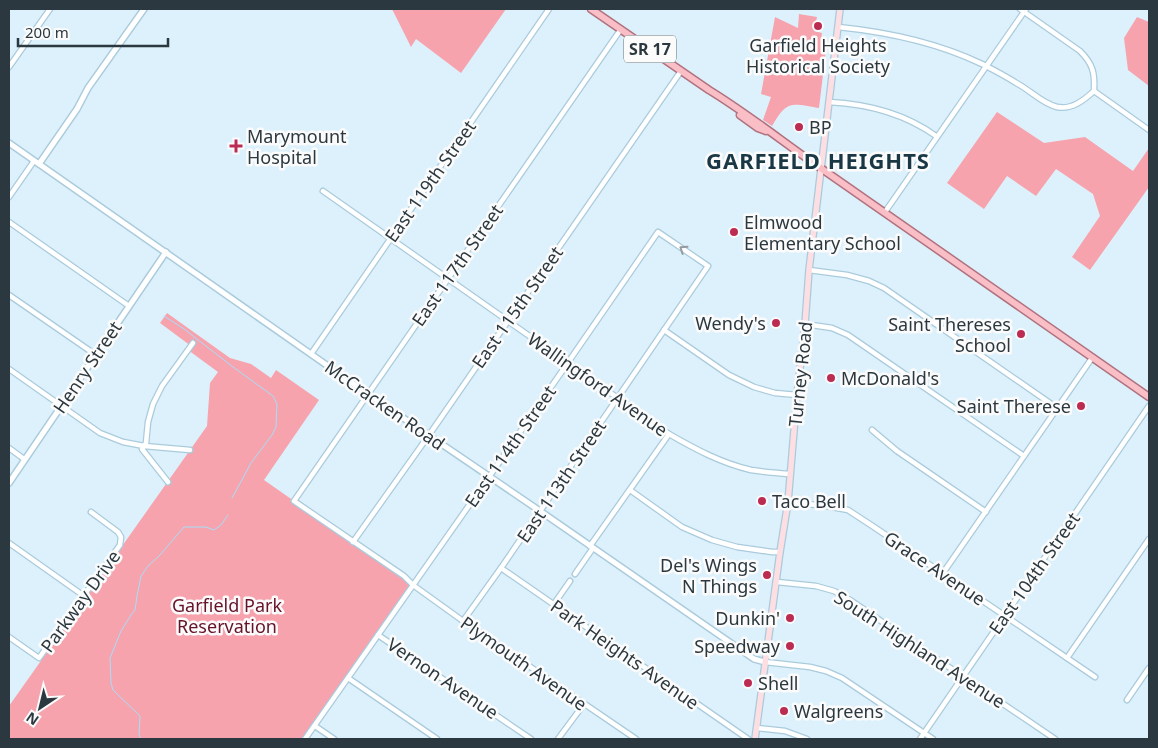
<svg xmlns="http://www.w3.org/2000/svg" width="1158" height="748" font-family="'Noto Sans',sans-serif">
<style>
.green{fill:#f6a3ae}
.lines{fill:none;stroke-linecap:round;stroke-linejoin:round}
.stream{stroke:#a7dffa;stroke-width:1}
.minor-casing{stroke:#aacbdc;stroke-width:7}
.tertiary-casing{stroke:#aacbdc;stroke-width:8}
.secondary-casing{stroke:#aacbdc;stroke-width:8}
.primary-casing{stroke:#b0727e;stroke-width:9}
.minor{stroke:#fff;stroke-width:4.5}
.tertiary{stroke:#fff;stroke-width:5}
.secondary{stroke:#fddee2;stroke-width:5.5}
.primary{stroke:#fabec6;stroke-width:6}
.oneway{stroke:#959c9f}
.poi-dot{fill:#bc2c52;stroke:#fbfbfb;stroke-width:2}
.labels{text-anchor:middle;dominant-baseline:central;stroke-width:5;stroke-linejoin:round;paint-order:stroke}
.shield{fill:#fbfbfb;stroke:#697277;stroke-width:1}
.shield-label{font-size:16px;font-weight:bold;fill:#2b383f}
.poi-label{font-size:18px;fill:#2b383f;stroke:#fbfbfb;text-anchor:start}
.street-label{font-size:18px;fill:#2b383f;stroke:#fbfbfb}
.park-label{font-size:18px;fill:#661329;stroke:#fbfbfb}
.district-label{font-size:22px;font-weight:bold;letter-spacing:1px;fill:#193744;stroke:#fbfbfb}
</style>
<rect width="100%" height="100%" fill="#ddf1fc"/>
<g class="green">
<path d="M 392,9 L 506,9 L 461,73 L 416,39 L 411,47 Z"/>
<path d="M 799,14 L 817,17 L 814,31 L 822,33 L 821,40 L 827,41 L 819,108 C 791,103 787,100 772,126 L 763,120 L 771,97 L 761,94 L 775,17 L 798,28 Z"/>
<path d="M 1137,17 L 1149,22 L 1149,86 L 1128,70 L 1124,38 Z"/>
<path d="M 997,112 L 1044,143 L 1085,137 L 1133,171 L 1149,148 L 1149,187 L 1090,270 L 1072,257 L 1100,216 L 1093,194 L 1056,169 L 1036,196 L 1007,176 L 984,209 L 947,183 Z"/>
<path d="M 167,313 L 230,358 L 251,364 L 271,378 L 276,370 L 319,400 L 264,480 L 294,501 L 404,576 L 413,585 L 305,739 L 9,739 L 9,706 L 207,426 L 210,383 L 218,372 L 188,350 L 191,346 L 160,323 Z"/>
</g>
<g class="lines">
<g class="stream">
<path d="M 164,316 L 184,329 L 233,367 L 273,396 L 277,404 L 276,427 L 272,435 L 251,463 L 232,498"/>
<path d="M 141,739 L 139,735 L 140,716 L 113,690 L 111,683 L 110,658 L 121,631 L 131,615 L 135,610 L 137,596 L 141,576 L 148,566 L 159,556 L 184,527 L 206,527 L 214,530 L 221,525 L 228,515"/>
</g>
<defs>
<g id="minor">
<path d="M 1020,9 L 1080,51 C 1093,64 1095,73 1094,91"/>
<path d="M 838,27 C 888,32 936,42 982,64 C 994,70 1007,77 1018,84 C 1031,91 1043,104 1057,107 C 1072,110 1084,100 1094,91"/>
<path d="M 621,29 L 294,501 L 404,576 L 413,585 L 463,621 L 636,739"/>
<path d="M 9,67 L 50,9"/>
<path d="M 1094,91 L 1149,130"/>
<path d="M 829,102 C 868,104 904,113 936,136"/>
<path d="M 323,191 L 669,434 C 695,449 721,463 751,470 C 764,472 777,473 790,474"/>
<path d="M 9,197 L 34,161"/>
<path d="M 885,212 L 1026,9"/>
<path d="M 9,222 L 129,306"/>
<path d="M 809,270 L 847,275 L 869,281 L 884,288 L 1057,408"/>
<path d="M 9,295 L 96,355"/>
<path d="M 805,324 L 832,328 L 848,335 L 1024,456"/>
<path d="M 664,330 L 729,375 L 754,387 L 775,393 L 797,395"/>
<path d="M 311,354 L 549,9"/>
<path d="M 9,369 L 100,433 L 123,442 L 144,446 L 190,450"/>
<path d="M 872,430 L 897,451 L 986,512"/>
<path d="M 9,448 L 24,459"/>
<path d="M 168,482 L 142,449 L 146,443 L 148,422 L 153,404 L 162,386 L 193,343"/>
<path d="M 630,490 L 682,527 L 712,540 L 737,547 L 772,552 L 780,552"/>
<path d="M 788,502 L 826,506 L 848,510 L 874,527 L 1095,677"/>
<path d="M 353,542 L 429,435 L 681,71"/>
<path d="M 9,543 L 84,596"/>
<path d="M 590,546 L 669,434"/>
<path d="M 501,568 L 748,739"/>
<path d="M 943,573 L 1092,358"/>
<path d="M 575,574 L 593,548"/>
<path d="M 777,582 L 816,586 L 834,591 L 850,600 L 1055,739"/>
<path d="M 554,604 L 570,581"/>
<path d="M 378,635 L 531,739"/>
<path d="M 9,637 L 39,658 L 120,545 L 121,537 L 118,532 L 91,512"/>
<path d="M 1067,658 L 1149,539"/>
<path d="M 765,662 L 810,667 L 826,671 L 842,678 L 933,739"/>
<path d="M 348,678 L 437,739"/>
<path d="M 1127,700 L 1149,668"/>
<path d="M 315,726 L 334,739"/>
<path d="M 757,728 L 785,731 L 807,739"/>
<path d="M 305,739 L 489,477 L 658,232 L 708,266 L 501,568 L 463,621"/>
<path d="M 558,739 L 584,704"/>
<path d="M 920,739 L 1149,406"/>
</g>
<g id="tertiary">
<path d="M 9,143 L 368,394 L 540,511 L 754,659 L 765,662"/>
<path d="M 39,164 L 77,109 L 88,88 L 144,9"/>
<path d="M 9,483 L 166,252"/>
</g>
<path id="secondary" d="M 755,739 L 780,552 L 788,502 L 797,395 L 805,324 L 809,270 L 840,9"/>
<g id="primary">
<path d="M 591,9 L 709,90 C 745,112 778,138 812,162 L 1149,397"/>
<path d="M 740,115 L 758,128 L 766,131"/>
</g>
</defs>
<use href="#minor" class="minor-casing"/>
<use href="#tertiary" class="tertiary-casing"/>
<use href="#secondary" class="secondary-casing"/>
<use href="#primary" class="primary-casing"/>
<use href="#minor" class="minor"/>
<use href="#tertiary" class="tertiary"/>
<use href="#secondary" class="secondary"/>
<use href="#primary" class="primary"/>
</g>
<defs><path id="oneway-chevron" d="M-2-3.5L2.5 0L-2 3.5" fill="none" stroke-width="1.6" stroke-linecap="round" stroke-linejoin="round" transform="scale(1.25)"/></defs>
<use class="oneway" href="#oneway-chevron" transform="translate(683 249) rotate(-146)"/>
<g class="poi-dot">
<circle cx="818" cy="26" r="5"/>
<circle cx="799" cy="127" r="5"/>
<path d="M233.5 138.5h5v5h5v5h-5v5h-5v-5h-5v-5h5z"/>
<circle cx="734" cy="232" r="5"/>
<circle cx="776" cy="323" r="5"/>
<circle cx="1021" cy="334" r="5"/>
<circle cx="831" cy="378" r="5"/>
<circle cx="1081" cy="406" r="5"/>
<circle cx="762" cy="501" r="5"/>
<circle cx="767" cy="575" r="5"/>
<circle cx="790" cy="618" r="5"/>
<circle cx="790" cy="646" r="5"/>
<circle cx="748" cy="683" r="5"/>
<circle cx="784" cy="711" r="5"/>
</g>
<g class="labels">
<rect class="shield" x="624" y="35.5" width="52" height="27" rx="4"/>
<g class="shield-label">
<text x="650" y="49">SR 17</text>
</g>
<g class="poi-label">
<text x="818" y="45" text-anchor="middle">Garfield Heights<tspan x="818" dy="21">Historical Society</tspan></text>
<text x="809" y="127">BP</text>
<text x="247" y="136">Marymount<tspan x="247" dy="21">Hospital</tspan></text>
<text x="744" y="222">Elmwood<tspan x="744" dy="21">Elementary School</tspan></text>
<text x="766" y="323" text-anchor="end">Wendy's</text>
<text x="1011" y="324" text-anchor="end">Saint Thereses<tspan x="1011" dy="21">School</tspan></text>
<text x="841" y="378">McDonald's</text>
<text x="1071" y="406" text-anchor="end">Saint Therese</text>
<text x="772" y="501">Taco Bell</text>
<text x="757" y="565" text-anchor="end">Del's Wings<tspan x="757" dy="21">N Things</tspan></text>
<text x="780" y="618" text-anchor="end">Dunkin'</text>
<text x="780" y="646" text-anchor="end">Speedway</text>
<text x="758" y="683">Shell</text>
<text x="794" y="711">Walgreens</text>
</g>
<g class="street-label">
<text transform="translate(430 181) rotate(-55)">East 119th Street</text>
<text transform="translate(457 265) rotate(-55)">East 117th Street</text>
<text transform="translate(517 307) rotate(-55)">East 115th Street</text>
<text transform="translate(87 367) rotate(-56)">Henry Street</text>
<text transform="translate(800 374) rotate(-84)">Turney Road</text>
<text transform="translate(598 384) rotate(35)">Wallingford Avenue</text>
<text transform="translate(385 405) rotate(35)">McCracken Road</text>
<text transform="translate(510 446) rotate(-55)">East 114th Street</text>
<text transform="translate(561 481) rotate(-56)">East 113th Street</text>
<text transform="translate(935 568) rotate(34)">Grace Avenue</text>
<text transform="translate(1034 573) rotate(-55)">East 104th Street</text>
<text transform="translate(80 601) rotate(-54)">Parkway Drive</text>
<text transform="translate(920 649) rotate(33)">South Highland Avenue</text>
<text transform="translate(625 654) rotate(35)">Park Heights Avenue</text>
<text transform="translate(524 663) rotate(35)">Plymouth Avenue</text>
<text transform="translate(443 678) rotate(34)">Vernon Avenue</text>
</g>
<g class="park-label">
<text x="227" y="605">Garfield Park<tspan x="227" dy="21">Reservation</tspan></text>
</g>
<g class="district-label">
<text x="818" y="160">GARFIELD HEIGHTS</text>
</g>
</g>
<rect width="1158" height="748" fill="none" stroke="#2b383f" stroke-width="20"/>
<g transform="translate(40 708) rotate(215)" stroke="#fbfbfb" stroke-width="4" paint-order="stroke">
<path d="M0-4L9 19L0 12L-9 19Z" fill="#2b383f"/>
<text y="-8" font-size="14" font-weight="bold" text-anchor="middle" fill="#2b383f">N</text>
</g>
<path d="M18 38v8h150v-8" fill="none" stroke="#2b383f" stroke-width="2.5"/>
<text x="25" y="38" font-size="15" fill="#2b383f" stroke="#fbfbfb" stroke-width="4" paint-order="stroke">200 m</text>
</svg>
